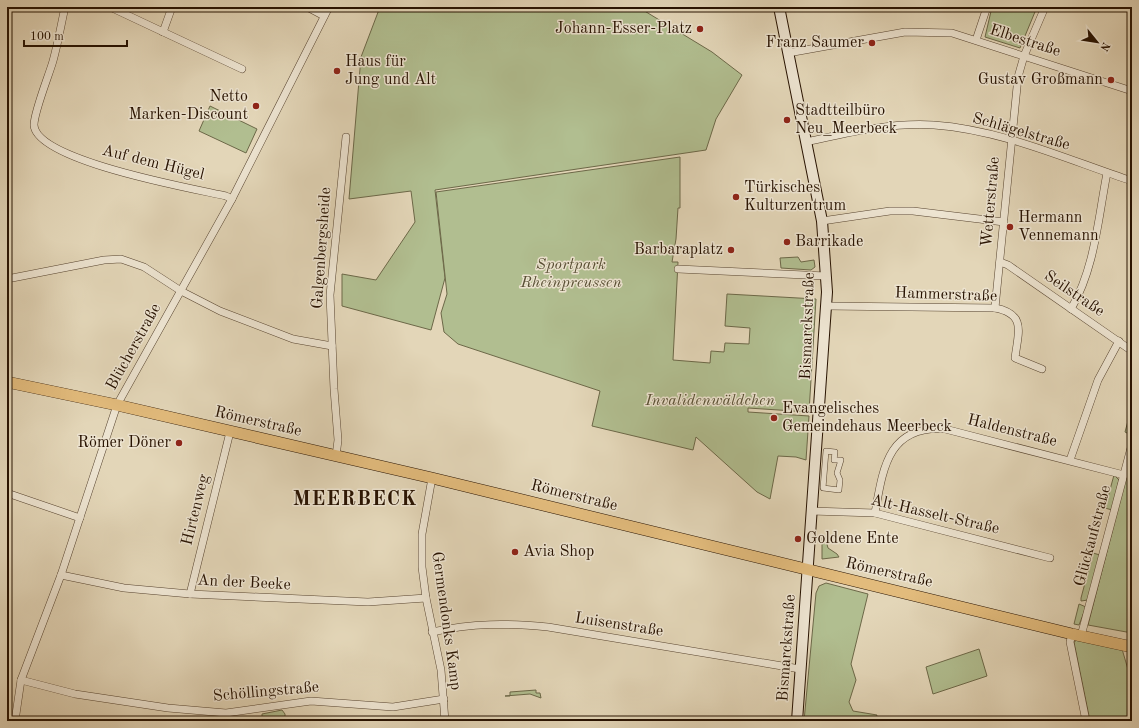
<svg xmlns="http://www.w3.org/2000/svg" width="1139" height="728" font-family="'Old Standard TT',serif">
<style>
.green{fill:#b1be90;stroke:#6c6848}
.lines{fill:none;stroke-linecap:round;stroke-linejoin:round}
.pedestrian-casing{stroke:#56432f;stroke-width:6}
.minor-casing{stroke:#56432f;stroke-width:8}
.secondary-casing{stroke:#271201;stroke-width:12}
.primary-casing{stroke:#271201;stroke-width:12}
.pedestrian{stroke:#ede4d1;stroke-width:5}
.minor{stroke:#ede4d1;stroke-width:7}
.secondary{stroke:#ede4d1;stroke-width:10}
.primary{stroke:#e2bb7c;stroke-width:11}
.poi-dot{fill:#8f2418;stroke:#ede4d1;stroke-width:1.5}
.labels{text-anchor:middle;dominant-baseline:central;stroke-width:3;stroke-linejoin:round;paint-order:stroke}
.poi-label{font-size:16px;fill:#271201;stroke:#ede4d1;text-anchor:start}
.street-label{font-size:16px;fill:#271201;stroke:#ede4d1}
.park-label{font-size:16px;font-style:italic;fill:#574e33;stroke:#ede4d1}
.district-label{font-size:20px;font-weight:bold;letter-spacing:1px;fill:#271201;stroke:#ede4d1}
</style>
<rect width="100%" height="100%" fill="#e3d6b8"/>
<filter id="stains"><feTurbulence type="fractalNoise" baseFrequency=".005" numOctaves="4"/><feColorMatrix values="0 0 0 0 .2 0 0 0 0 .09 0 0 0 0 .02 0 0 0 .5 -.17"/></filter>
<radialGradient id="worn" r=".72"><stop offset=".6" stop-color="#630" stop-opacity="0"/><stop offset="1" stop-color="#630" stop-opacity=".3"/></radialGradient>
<g class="green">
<path d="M 380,7 L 638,7 L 712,52 L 742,75 L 716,119 L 706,150 L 435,190 L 445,278 L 431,330 L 342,306 L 342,274 L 376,280 L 415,222 L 411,191 L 349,199 L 361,57 Z"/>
<path d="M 992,7 L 1037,7 L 1020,48 L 985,37 Z"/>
<path d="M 210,106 L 257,129 L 246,153 L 199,131 Z"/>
<path d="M 680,157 L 680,208 L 678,208 L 676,239 L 672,262 L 678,262 L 673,360 L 710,363 L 711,351 L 724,352 L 725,343 L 749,344 L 750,328 L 725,326 L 727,294 L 816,299 L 809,412 L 748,408 L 748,412 L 809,416 L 806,460 L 796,457 L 778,456 L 770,499 L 757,492 L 696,437 L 693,450 L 592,426 L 600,391 L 458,344 L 444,332 L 441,313 L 447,294 L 436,192 Z"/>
<path d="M 798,257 L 801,262 L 814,260 L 815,267 L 811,270 L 781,268 L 780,258 Z"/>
<path d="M 1132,406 L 1132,432 L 1131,435 L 1125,432 Z"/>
<path d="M 1132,454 L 1132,633 L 1088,625 Z"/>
<path d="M 1114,475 L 1119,480 L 1112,510 L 1105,508 Z"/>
<path d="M 822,537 L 825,537 L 828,548 L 837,554 L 839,557 L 822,559 Z"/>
<path d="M 1093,553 L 1100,555 L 1088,600 L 1081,601 L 1081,598 Z"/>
<path d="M 826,583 L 868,594 L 851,664 L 856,680 L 849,702 L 853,711 L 877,715 L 875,721 L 804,721 L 816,593 L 819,586 Z"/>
<path d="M 1079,604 L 1086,607 L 1079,625 L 1074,624 Z"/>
<path d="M 1077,640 L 1122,649 L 1132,683 L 1132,721 L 1090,721 L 1074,642 Z"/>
<path d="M 979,649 L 987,676 L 933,694 L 926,667 Z"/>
<path d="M 536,690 L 536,693 L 540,693 L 541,698 L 530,694 L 505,696 L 510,696 L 510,692 Z"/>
<path d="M 282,710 L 285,714 L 285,721 L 262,721 L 262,714 Z"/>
</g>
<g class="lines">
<defs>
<path id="pedestrian" d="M 826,451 L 835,452 L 834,460 L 841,460 L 837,473 L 840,480 L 839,490 L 823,488 Z"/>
<g id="minor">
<path d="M 65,7 C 61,25 58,43 53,61 C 49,75 34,112 34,125 C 36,161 195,189 226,196 L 232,199"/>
<path d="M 110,7 L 242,69"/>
<path d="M 307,7 L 324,16"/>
<path d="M 163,32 L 172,7"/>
<path d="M 976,40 L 987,7"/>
<path d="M 788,53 L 905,32 L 952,33 L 1132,91"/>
<path d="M 806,142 C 848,133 891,122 934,125 C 1003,130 1068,160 1132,181"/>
<path d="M 822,221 L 890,211 L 913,211 L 1004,222"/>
<path d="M 1000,262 L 1008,265 L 1132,351"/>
<path d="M 678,269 L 826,276"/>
<path d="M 7,279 L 104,260 L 121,259 L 144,267 L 181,291 L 220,311 L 293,339 L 332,346"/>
<path d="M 827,306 L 995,308 C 1027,314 1018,333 1015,358 L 1042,369"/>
<path d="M 995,308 L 1018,77 L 1024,56 L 1045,7"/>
<path d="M 1071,309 C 1095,268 1098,219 1107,173"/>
<path d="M 336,456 L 338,440 L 334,389 L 330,295 L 346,137"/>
<path d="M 1070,460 L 1098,380 L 1119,341"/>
<path d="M 432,478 L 422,534 L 422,567 L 426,598 L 441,670 L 445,721"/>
<path d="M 7,493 L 80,518"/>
<path d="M 811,511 L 875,513 L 1050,558"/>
<path d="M 875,513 C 883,468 888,425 945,429 L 1124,475"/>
<path d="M 61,575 L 124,588 L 190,594 L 368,602 L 426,598"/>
<path d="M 190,594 L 230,432"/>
<path d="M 432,632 C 473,623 507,623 548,627 L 800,669"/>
<path d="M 1072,634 L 1070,642 L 1086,721"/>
<path d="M 1081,636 L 1132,444"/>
<path d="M 21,680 L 75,694 L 168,708 L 226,713 L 311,701 L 393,707 L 444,699"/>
<path d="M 15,721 L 21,680 L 61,575 L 117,405 L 232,199 L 329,7"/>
</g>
<path id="secondary" d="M 779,7 L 822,221 L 827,292 L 797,721"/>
<path id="primary" d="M 7,382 L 117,405 L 432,478 L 1072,634 L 1132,647"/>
</defs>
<use href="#pedestrian" class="pedestrian-casing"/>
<use href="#minor" class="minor-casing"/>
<use href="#secondary" class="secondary-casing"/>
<use href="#primary" class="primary-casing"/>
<use href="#pedestrian" class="pedestrian"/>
<use href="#minor" class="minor"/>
<use href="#secondary" class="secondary"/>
<use href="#primary" class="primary"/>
</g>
<g class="poi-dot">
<circle cx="700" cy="29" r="4"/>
<circle cx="872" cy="43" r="4"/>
<circle cx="337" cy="71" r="4"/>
<circle cx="1111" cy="80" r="4"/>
<circle cx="256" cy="106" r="4"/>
<circle cx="787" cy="120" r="4"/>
<circle cx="736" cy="197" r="4"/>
<circle cx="1010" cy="227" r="4"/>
<circle cx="787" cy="242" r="4"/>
<circle cx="731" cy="250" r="4"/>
<circle cx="774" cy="418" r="4"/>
<circle cx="179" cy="443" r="4"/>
<circle cx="798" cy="539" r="4"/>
<circle cx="515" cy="552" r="4"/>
</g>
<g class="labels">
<g class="poi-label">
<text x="692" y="29" text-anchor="end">Johann-Esser-Platz</text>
<text x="864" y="43" text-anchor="end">Franz Saumer</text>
<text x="345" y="62">Haus für<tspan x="345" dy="18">Jung und Alt</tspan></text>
<text x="1103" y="80" text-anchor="end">Gustav Großmann</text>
<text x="248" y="97" text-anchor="end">Netto<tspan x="248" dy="18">Marken-Discount</tspan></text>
<text x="795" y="111">Stadtteilbüro<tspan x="795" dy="18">Neu_Meerbeck</tspan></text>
<text x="744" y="188">Türkisches<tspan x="744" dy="18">Kulturzentrum</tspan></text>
<text x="1018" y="218">Hermann<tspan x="1018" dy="18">Vennemann</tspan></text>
<text x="795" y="242">Barrikade</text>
<text x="723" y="250" text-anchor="end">Barbaraplatz</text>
<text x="782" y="409">Evangelisches<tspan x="782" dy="18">Gemeindehaus Meerbeck</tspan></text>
<text x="171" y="443" text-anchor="end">Römer Döner</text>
<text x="806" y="539">Goldene Ente</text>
<text x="523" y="552">Avia Shop</text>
</g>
<g class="street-label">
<text transform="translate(1025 41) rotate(18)">Elbestraße</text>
<text transform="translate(1021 132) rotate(16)">Schlägelstraße</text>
<text transform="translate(153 163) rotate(14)">Auf dem Hügel</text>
<text transform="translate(991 202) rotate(-85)">Wetterstraße</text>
<text transform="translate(322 248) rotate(-86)">Galgenbergsheide</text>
<text transform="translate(1074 294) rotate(34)">Seilstraße</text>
<text transform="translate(946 295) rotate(2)">Hammerstraße</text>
<text transform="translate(808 326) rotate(-88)">Bismarckstraße</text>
<text transform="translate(134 347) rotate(-61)">Blücherstraße</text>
<text transform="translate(258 422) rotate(13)">Römerstraße</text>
<text transform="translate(1012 431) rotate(14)">Haldenstraße</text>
<text transform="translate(574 496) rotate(14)">Römerstraße</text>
<text transform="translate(196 510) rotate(-76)">Hirtenweg</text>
<text transform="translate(935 515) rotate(13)">Alt-Hasselt-Straße</text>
<text transform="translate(1093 536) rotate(-75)">Glückaufstraße</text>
<text transform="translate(889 573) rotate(13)">Römerstraße</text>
<text transform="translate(244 583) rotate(3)">An der Beeke</text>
<text transform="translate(446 621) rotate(82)">Germendonks Kamp</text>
<text transform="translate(619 625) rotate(9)">Luisenstraße</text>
<text transform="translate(787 648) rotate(-86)">Bismarckstraße</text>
<text transform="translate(266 692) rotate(-5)">Schöllingstraße</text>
</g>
<g class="park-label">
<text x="571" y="265">Sportpark<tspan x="571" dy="18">Rheinpreussen</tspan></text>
<text x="710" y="401">Invalidenwäldchen</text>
</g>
<g class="district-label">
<text x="355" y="500">MEERBECK</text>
</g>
</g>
<rect width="1139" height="728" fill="none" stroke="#e3d6b8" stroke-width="24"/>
<rect x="8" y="8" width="1123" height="712" fill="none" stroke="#271201" stroke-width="2"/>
<rect x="12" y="12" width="1115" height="704" fill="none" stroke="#271201"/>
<g transform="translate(1097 42) rotate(120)" stroke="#ede4d1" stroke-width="3" paint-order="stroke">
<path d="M0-3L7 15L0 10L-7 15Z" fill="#271201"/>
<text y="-6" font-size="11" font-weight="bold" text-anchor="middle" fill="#271201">N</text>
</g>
<path d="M24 40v6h103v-6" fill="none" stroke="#271201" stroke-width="2"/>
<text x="30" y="40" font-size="12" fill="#271201" stroke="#ede4d1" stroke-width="3" paint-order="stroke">100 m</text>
<rect width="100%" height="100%" filter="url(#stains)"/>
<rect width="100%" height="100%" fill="url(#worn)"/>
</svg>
